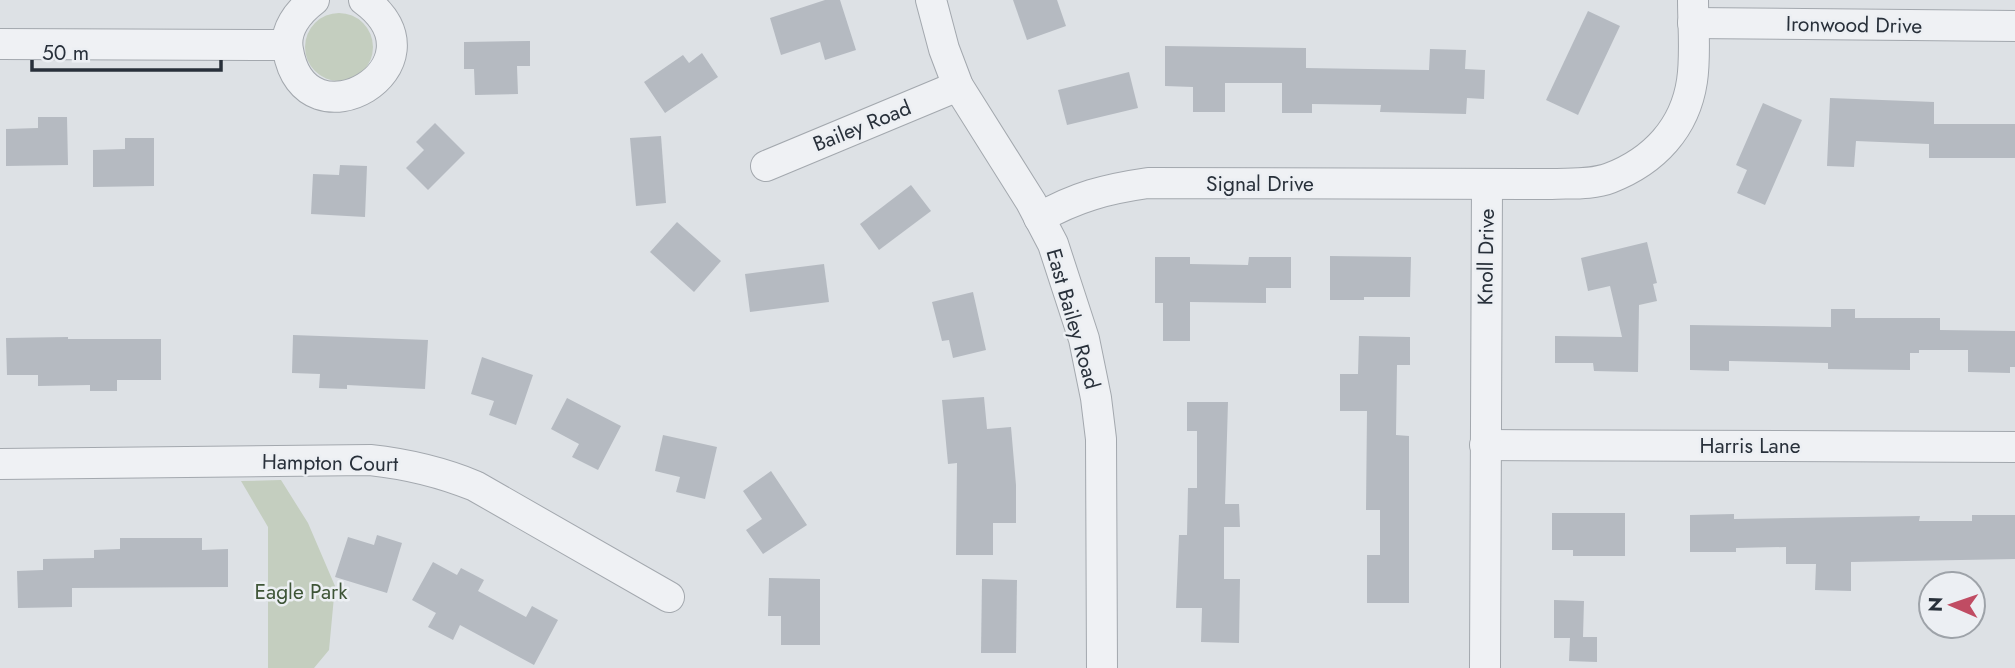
<svg xmlns="http://www.w3.org/2000/svg" width="2015" height="668" font-family="Jost,sans-serif">
<style>
.green{fill:#c4cebf}
.building{fill:#b5bac1}
.lines{fill:none;stroke-linecap:round;stroke-linejoin:round}
.minor-casing{stroke:#a3a8ae;stroke-width:32}
.minor{stroke:#eff1f4;stroke-width:30}
.labels{text-anchor:middle;dominant-baseline:central;stroke-width:5;stroke-linejoin:round;paint-order:stroke}
.street-label{font-size:21px;fill:#28303a;stroke:#eceff3}
.park-label{font-size:21px;fill:#3e5537;stroke:#eceff3}
</style>
<rect width="100%" height="100%" fill="#dde1e5"/>
<g class="green">
<circle cx="339" cy="47" r="34"/>
<path d="M 281,480 L 308,523 L 335,586 L 329,650 L 314,668 L 268,668 L 268,527 L 241,481 Z"/>
</g>
<g class="building">
<path d="M 825,0 L 840,0 L 856,50 L 825,60 L 820,42 L 781,55 L 770,18 Z"/>
<path d="M 1013,0 L 1057,0 L 1066,26 L 1027,40 Z"/>
<path d="M 1588,11 L 1620,26 L 1578,115 L 1546,100 Z"/>
<path d="M 530,41 L 530,66 L 517,66 L 518,94 L 475,95 L 474,69 L 464,69 L 464,42 Z"/>
<path d="M 1165,46 L 1306,48 L 1306,68 L 1429,70 L 1430,49 L 1466,50 L 1465,69 L 1485,70 L 1484,99 L 1467,98 L 1466,114 L 1380,112 L 1381,105 L 1312,104 L 1312,113 L 1282,113 L 1282,83 L 1225,83 L 1225,112 L 1193,112 L 1193,87 L 1165,86 Z"/>
<path d="M 702,53 L 718,77 L 665,113 L 644,82 L 683,55 L 689,63 Z"/>
<path d="M 1129,72 L 1138,108 L 1067,125 L 1058,90 Z"/>
<path d="M 1830,98 L 1934,102 L 1934,124 L 2015,124 L 2015,158 L 1929,158 L 1929,144 L 1856,141 L 1854,167 L 1827,166 Z"/>
<path d="M 1763,103 L 1802,120 L 1765,205 L 1737,193 L 1747,170 L 1736,165 Z"/>
<path d="M 38,117 L 67,117 L 68,165 L 6,166 L 6,129 L 38,128 Z"/>
<path d="M 435,123 L 465,153 L 428,190 L 406,168 L 424,150 L 416,142 Z"/>
<path d="M 661,136 L 666,203 L 636,206 L 630,138 Z"/>
<path d="M 125,138 L 154,138 L 154,186 L 93,187 L 93,150 L 125,149 Z"/>
<path d="M 340,165 L 367,166 L 365,217 L 311,214 L 313,174 L 339,175 Z"/>
<path d="M 911,185 L 931,211 L 879,250 L 860,224 Z"/>
<path d="M 677,222 L 721,261 L 694,292 L 650,252 Z"/>
<path d="M 1647,242 L 1657,283 L 1653,284 L 1657,301 L 1639,305 L 1638,372 L 1594,371 L 1593,363 L 1555,363 L 1555,336 L 1622,337 L 1610,286 L 1588,291 L 1581,258 Z"/>
<path d="M 1330,256 L 1411,257 L 1410,297 L 1364,297 L 1364,300 L 1330,300 Z"/>
<path d="M 1155,257 L 1190,257 L 1190,264 L 1248,265 L 1249,257 L 1291,257 L 1291,288 L 1266,288 L 1266,303 L 1190,302 L 1190,341 L 1163,341 L 1163,303 L 1155,303 Z"/>
<path d="M 824,264 L 829,302 L 750,312 L 745,274 Z"/>
<path d="M 973,292 L 986,350 L 953,358 L 949,340 L 942,341 L 932,302 Z"/>
<path d="M 1831,309 L 1855,309 L 1855,318 L 1940,318 L 1940,330 L 2015,331 L 2015,367 L 2010,367 L 2010,373 L 1968,372 L 1968,350 L 1919,350 L 1919,353 L 1910,353 L 1910,370 L 1828,369 L 1828,363 L 1729,361 L 1729,371 L 1690,370 L 1690,325 L 1831,327 Z"/>
<path d="M 293,335 L 428,340 L 425,389 L 347,385 L 347,389 L 319,388 L 320,374 L 292,373 Z"/>
<path d="M 1359,336 L 1410,337 L 1410,365 L 1397,365 L 1396,435 L 1409,436 L 1409,603 L 1367,603 L 1367,555 L 1380,555 L 1380,510 L 1366,510 L 1367,411 L 1340,411 L 1340,374 L 1358,374 Z"/>
<path d="M 68,337 L 68,339 L 161,339 L 161,380 L 117,380 L 117,391 L 90,391 L 90,385 L 38,386 L 38,375 L 7,375 L 6,338 Z"/>
<path d="M 482,357 L 533,375 L 516,425 L 489,415 L 494,401 L 471,394 Z"/>
<path d="M 984,397 L 987,429 L 1011,427 L 1016,485 L 1016,523 L 993,523 L 993,555 L 956,555 L 957,463 L 948,464 L 942,400 Z"/>
<path d="M 567,398 L 621,426 L 598,470 L 572,457 L 579,444 L 551,429 Z"/>
<path d="M 1187,402 L 1228,402 L 1225,504 L 1239,504 L 1240,527 L 1224,527 L 1224,579 L 1240,579 L 1239,643 L 1201,642 L 1202,608 L 1176,608 L 1179,535 L 1187,535 L 1188,488 L 1197,488 L 1197,431 L 1187,431 Z"/>
<path d="M 663,435 L 717,447 L 705,499 L 676,492 L 680,477 L 655,471 Z"/>
<path d="M 771,471 L 807,525 L 763,554 L 746,530 L 762,519 L 743,491 Z"/>
<path d="M 1552,513 L 1625,513 L 1625,556 L 1573,556 L 1573,550 L 1552,550 Z"/>
<path d="M 1734,514 L 1734,519 L 1920,516 L 1919,521 L 1972,521 L 1972,515 L 2015,515 L 2015,559 L 1851,562 L 1851,591 L 1815,590 L 1816,564 L 1786,564 L 1786,547 L 1736,548 L 1736,552 L 1690,552 L 1690,515 Z"/>
<path d="M 377,535 L 402,543 L 387,593 L 335,577 L 348,537 L 374,545 Z"/>
<path d="M 120,538 L 202,538 L 202,550 L 228,549 L 228,587 L 72,588 L 72,607 L 18,608 L 17,571 L 43,570 L 43,559 L 94,558 L 94,550 L 120,549 Z"/>
<path d="M 433,562 L 457,575 L 461,568 L 484,580 L 478,591 L 526,617 L 532,606 L 558,620 L 534,665 L 460,625 L 453,640 L 428,627 L 436,613 L 412,600 Z"/>
<path d="M 769,578 L 820,579 L 820,645 L 781,645 L 781,616 L 768,616 Z"/>
<path d="M 982,579 L 1017,580 L 1016,653 L 981,653 Z"/>
<path d="M 1554,600 L 1584,601 L 1583,637 L 1597,637 L 1597,662 L 1569,661 L 1570,638 L 1554,638 Z"/>
</g>
<g class="lines">
<defs>
<g id="minor">
<path d="M 314,0 C 298,12 284,30 288,50 C 305,152 452,65 364,0"/>
<path d="M 931,0 L 944,49 L 958,86 L 1031,202 L 1053,244 L 1084,339 L 1096,398 L 1101,439 L 1102,668"/>
<path d="M 1693,23 L 2015,26"/>
<path d="M 0,44 L 287,45"/>
<path d="M 766,166 L 958,86"/>
<path d="M 1039,218 C 1076,197 1106,189 1148,183 L 1551,184 C 1570,183 1592,185 1610,178 C 1654,161 1685,128 1692,81 C 1696,55 1693,26 1693,0"/>
<path d="M 1485,445 L 2015,447"/>
<path d="M 0,464 L 370,460 C 407,464 441,472 475,486 L 669,597"/>
<path d="M 1485,668 L 1487,184"/>
</g>
</defs>
<use href="#minor" class="minor-casing"/>
<use href="#minor" class="minor"/>
</g>
<g class="labels">
<g class="street-label">
<text transform="translate(1854 25) rotate(1)">Ironwood Drive</text>
<text transform="translate(862 126) rotate(-22)">Bailey Road</text>
<text x="1260" y="184">Signal Drive</text>
<text transform="translate(1486 257) rotate(-89)">Knoll Drive</text>
<text transform="translate(1073 319) rotate(74)">East Bailey Road</text>
<text x="1750" y="446">Harris Lane</text>
<text transform="translate(330 463) rotate(1)">Hampton Court</text>
</g>
<g class="park-label">
<text x="301" y="592">Eagle Park</text>
</g>
</g>
<g transform="translate(1952 605) rotate(272)"><circle r="33" fill="#eceff3" stroke="#9ea3a9" stroke-width="2"/>
<path d="M0-5L12 26L0 18L-12 26Z" fill="#c04c63"/>
<text y="-10" font-size="19" font-weight="bold" text-anchor="middle" fill="#28303a">N</text>
</g>
<path d="M32 60v10h189v-10" fill="none" stroke="#28303a" stroke-width="3.5"/>
<text x="42" y="60" font-size="21" fill="#28303a" stroke="#eceff3" stroke-width="5" paint-order="stroke">50 m</text>
</svg>
